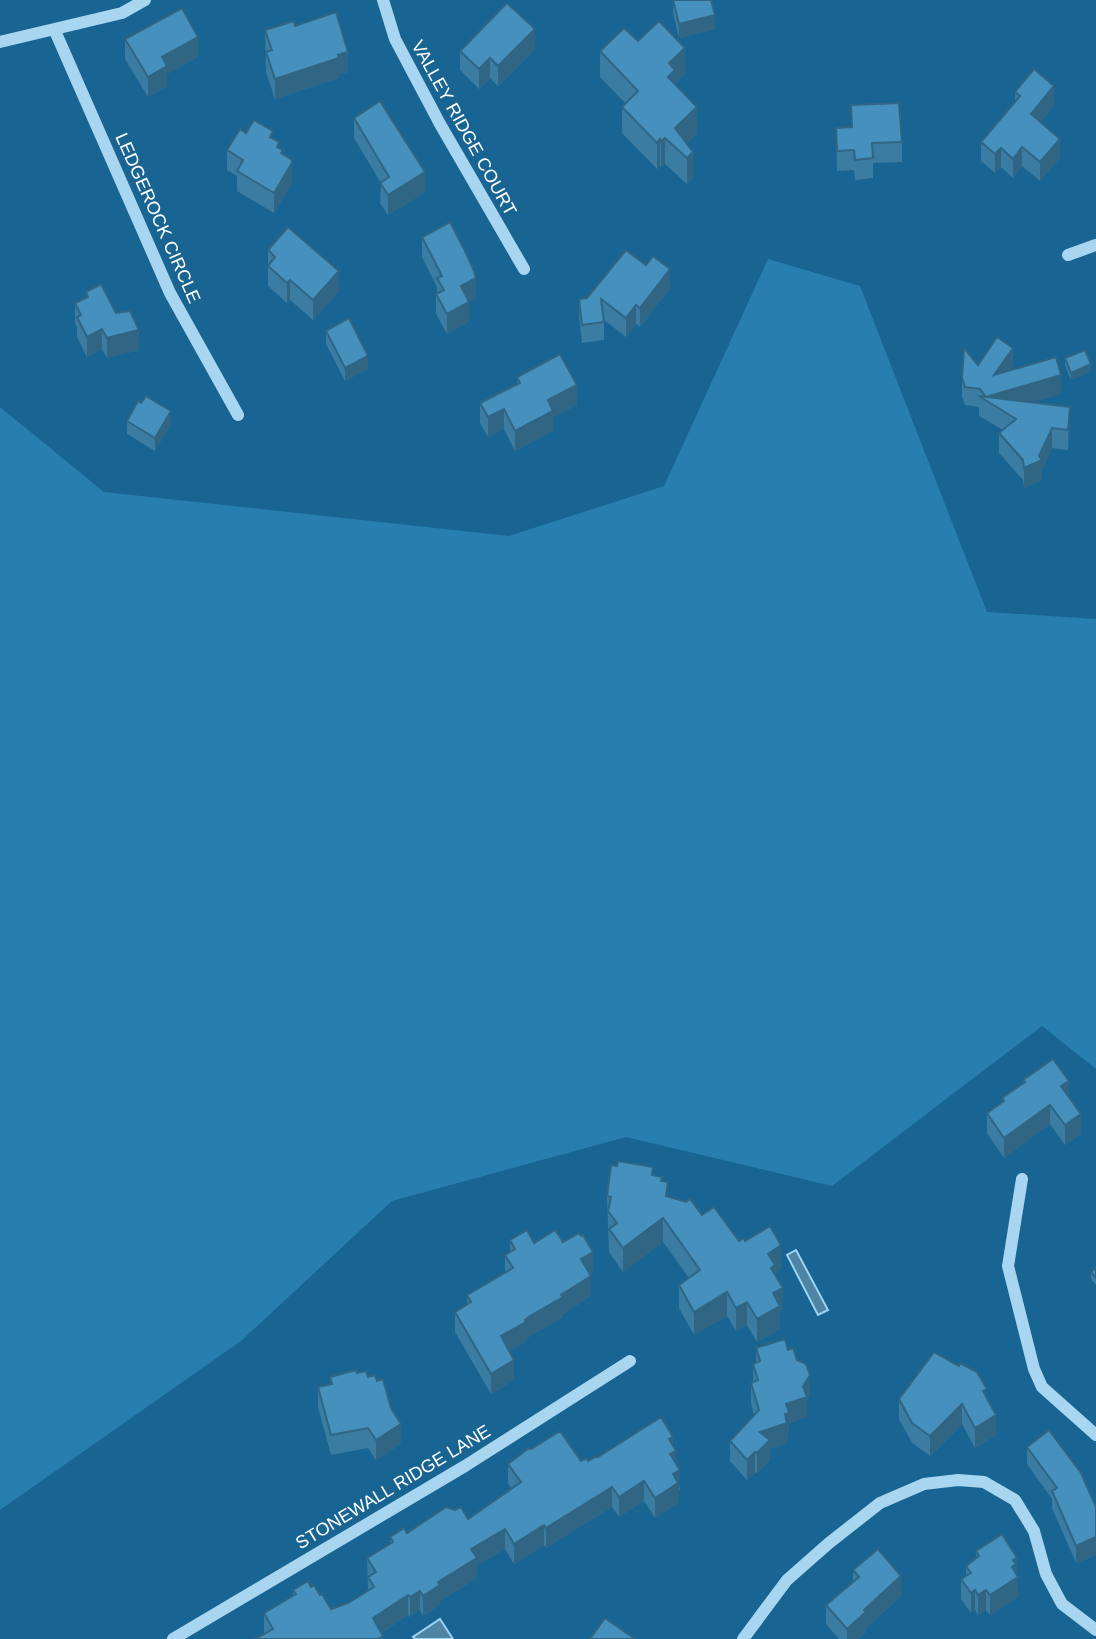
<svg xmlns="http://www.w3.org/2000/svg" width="1096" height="1639" font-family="Helvetica,sans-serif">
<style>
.green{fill:#287eaf}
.water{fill:#4f84a4;stroke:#9bd3f2;stroke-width:2}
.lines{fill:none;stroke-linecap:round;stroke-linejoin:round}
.minor{stroke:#a8d5f0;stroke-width:12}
.wall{fill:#3b7ca2}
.shaded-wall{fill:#306584}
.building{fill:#4590bc;stroke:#306584;stroke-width:2}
.labels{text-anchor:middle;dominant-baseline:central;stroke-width:5;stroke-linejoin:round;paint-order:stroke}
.street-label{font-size:18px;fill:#fff;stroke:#186492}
</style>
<rect width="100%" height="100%" fill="#186492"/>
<path class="green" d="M 768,259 L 860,286 L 987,612 L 1096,619 L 1096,1069 L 1042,1026 L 832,1186 L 626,1137 L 392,1201 L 241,1341 L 0,1510 L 0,407 L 104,492 L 509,536 L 664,486 Z"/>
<g class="water">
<path d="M 796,1250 L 828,1310 L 818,1315 L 787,1255 Z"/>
<path d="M 440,1619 L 453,1639 L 415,1639 L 413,1637 Z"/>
</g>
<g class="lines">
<g class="minor">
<path d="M 383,0 L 395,39 L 440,124 L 524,269"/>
<path d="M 55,31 L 170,293 L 238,415"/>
<path d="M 0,42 L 122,13 L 145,0"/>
<path d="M 1068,255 L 1096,245"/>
<path d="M 1022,1179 L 1008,1266 L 1034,1369 L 1042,1387 L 1096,1435"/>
<path d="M 173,1639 L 465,1466 L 630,1361"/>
<path d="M 743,1639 L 787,1580 L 829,1543 L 880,1503 L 924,1484 L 958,1480 L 984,1482 L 1015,1500 L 1034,1531 L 1046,1574 L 1062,1604 L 1096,1630"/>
</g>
</g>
<g class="wall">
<path d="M 673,0 L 715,29 L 679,38 L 673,12 Z"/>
<path d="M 295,26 L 348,72 L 339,74 L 339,78 L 275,99 L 266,72 L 265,30 Z"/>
<path d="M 125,39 L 198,57 L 167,74 L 167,86 L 148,97 L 125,59 Z"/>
<path d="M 638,41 L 685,74 L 675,83 L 697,133 L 687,143 L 693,178 L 687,184 L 665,164 L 661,167 L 660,166 L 657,169 L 622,133 L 622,107 L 625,103 L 600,77 L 600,51 Z"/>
<path d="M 535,49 L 498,86 L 490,78 L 479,89 L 460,70 L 460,51 Z"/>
<path d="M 1015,92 L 1054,106 L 1040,122 L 1060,158 L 1040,181 L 1022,166 L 1013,178 L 1001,167 L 995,173 L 981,161 L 981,142 L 1015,102 Z"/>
<path d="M 851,105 L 902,142 L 902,162 L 873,163 L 873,178 L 855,180 L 854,170 L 837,171 L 836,128 L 851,127 Z"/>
<path d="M 354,118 L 425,192 L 388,215 L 380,203 L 381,183 L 354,138 Z"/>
<path d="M 246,133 L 273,139 L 283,155 L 292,183 L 274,213 L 237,191 L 237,176 L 227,170 L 227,150 Z"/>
<path d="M 422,237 L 476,298 L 469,301 L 469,322 L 447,334 L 436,314 L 436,294 L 437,294 L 437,287 L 422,257 Z"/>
<path d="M 268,250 L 339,291 L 313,320 L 290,300 L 287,303 L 268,286 Z"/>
<path d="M 670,288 L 640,327 L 636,324 L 626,337 L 604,320 L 604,340 L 582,343 L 579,318 L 579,299 Z"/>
<path d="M 86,292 L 116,313 L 139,350 L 107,358 L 102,349 L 87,357 L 77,337 L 77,327 L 75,323 L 75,303 L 86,298 Z"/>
<path d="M 326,331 L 368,369 L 345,381 L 326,344 Z"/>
<path d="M 1065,358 L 1091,371 L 1071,380 L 1065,365 Z"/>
<path d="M 978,365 L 1013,366 L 1010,370 L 1061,394 L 1031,402 L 1070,427 L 1068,450 L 1052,448 L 1042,470 L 1042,480 L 1024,488 L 1023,480 L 999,453 L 999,433 L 1003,430 L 979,416 L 979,407 L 965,405 L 962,397 L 962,378 Z"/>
<path d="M 517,377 L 577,405 L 553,417 L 553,431 L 515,451 L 504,429 L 488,437 L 480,423 L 480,403 L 517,384 Z"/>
<path d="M 127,421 L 171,424 L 155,451 L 127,434 Z"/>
<path d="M 1023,1080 L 1069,1097 L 1081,1134 L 1065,1145 L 1050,1124 L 1004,1158 L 987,1133 L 987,1113 L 1002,1102 L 1002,1098 L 1023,1083 Z"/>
<path d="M 653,1176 L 662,1181 L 668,1197 L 702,1215 L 739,1241 L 745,1241 L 781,1269 L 775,1273 L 783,1311 L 780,1312 L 780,1329 L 757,1342 L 747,1325 L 736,1331 L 727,1316 L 694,1335 L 679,1308 L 679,1285 L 689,1278 L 663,1242 L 623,1272 L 609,1252 L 607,1196 Z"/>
<path d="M 510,1240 L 534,1243 L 563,1242 L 593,1272 L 590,1274 L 591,1296 L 563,1314 L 563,1317 L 530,1336 L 526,1339 L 526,1342 L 509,1351 L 514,1380 L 491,1394 L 455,1332 L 455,1312 L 467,1305 L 467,1295 L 505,1273 L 505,1255 L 510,1252 Z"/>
<path d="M 1096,1268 L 1096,1285 L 1091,1279 L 1091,1272 Z"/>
<path d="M 756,1348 L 788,1350 L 810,1395 L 807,1400 L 807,1417 L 789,1423 L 787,1443 L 770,1449 L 770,1460 L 757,1473 L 755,1472 L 747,1480 L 730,1461 L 730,1441 L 754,1415 L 751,1403 L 751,1383 L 753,1382 L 753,1364 L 756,1363 Z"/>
<path d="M 357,1373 L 368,1377 L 377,1381 L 401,1444 L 376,1460 L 368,1448 L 331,1455 L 318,1407 L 318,1387 L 330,1384 L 330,1377 Z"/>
<path d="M 899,1399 L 987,1399 L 996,1435 L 975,1448 L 962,1424 L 930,1456 L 912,1443 L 899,1419 Z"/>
<path d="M 673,1446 L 680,1490 L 678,1491 L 678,1503 L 655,1518 L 644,1501 L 619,1517 L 612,1507 L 546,1548 L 544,1545 L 514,1564 L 505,1549 L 477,1565 L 477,1578 L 440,1601 L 440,1605 L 423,1616 L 420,1610 L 410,1617 L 408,1615 L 381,1633 L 383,1639 L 264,1634 L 264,1613 L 293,1596 L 293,1590 L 311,1587 L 320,1595 L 331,1609 L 348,1603 L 368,1590 L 367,1558 L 390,1544 L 390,1537 L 468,1519 L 511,1488 L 508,1483 L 508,1464 L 531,1449 L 581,1461 L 588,1461 L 598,1457 Z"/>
<path d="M 1027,1447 L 1096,1507 L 1096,1555 L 1076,1563 L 1052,1508 L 1052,1499 L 1027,1464 Z"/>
<path d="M 976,1551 L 1017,1574 L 1018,1597 L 990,1615 L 986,1610 L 978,1615 L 975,1610 L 971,1613 L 961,1599 L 961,1579 L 966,1576 L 966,1566 L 976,1558 Z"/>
<path d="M 853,1570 L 901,1596 L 866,1628 L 866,1632 L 858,1639 L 839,1639 L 826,1624 L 826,1605 L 853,1581 Z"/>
</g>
<g class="shaded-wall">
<path d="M 715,15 L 715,29 L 679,38 L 679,24 Z"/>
<path d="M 535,29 L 535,49 L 498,86 L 498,66 Z"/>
<path d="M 198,37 L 198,57 L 167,74 L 167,86 L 148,97 L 148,77 L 162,57 Z"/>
<path d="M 685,48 L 685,74 L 675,83 L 668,103 L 669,63 Z"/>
<path d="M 348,52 L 348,72 L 339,74 L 339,78 L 275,99 L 275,79 Z"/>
<path d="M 490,58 L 490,78 L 479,89 L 479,69 Z"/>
<path d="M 1054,86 L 1054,106 L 1031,133 L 1031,114 Z"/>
<path d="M 697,107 L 697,133 L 679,151 L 675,128 Z"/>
<path d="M 665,138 L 665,164 L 661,167 L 661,141 Z"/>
<path d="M 660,139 L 660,166 L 657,169 L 657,143 Z"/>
<path d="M 1060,139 L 1060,158 L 1040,181 L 1040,162 Z"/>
<path d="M 1022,147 L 1022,166 L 1013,178 L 1013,159 Z"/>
<path d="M 1001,148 L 1001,167 L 995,173 L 995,154 Z"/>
<path d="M 693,152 L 693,178 L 687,184 L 687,158 Z"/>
<path d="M 292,163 L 292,183 L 274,213 L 274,193 Z"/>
<path d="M 425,172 L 425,192 L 388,215 L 388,195 Z"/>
<path d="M 670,269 L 670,288 L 640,327 L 640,308 Z"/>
<path d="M 339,271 L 339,291 L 313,320 L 313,300 Z"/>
<path d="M 476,278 L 476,298 L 461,306 L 461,286 Z"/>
<path d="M 290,280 L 290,300 L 287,303 L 287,283 Z"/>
<path d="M 469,302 L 469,322 L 447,334 L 447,314 Z"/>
<path d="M 636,305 L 636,324 L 626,337 L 626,318 Z"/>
<path d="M 102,329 L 102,349 L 87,357 L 87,337 Z"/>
<path d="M 139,330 L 139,350 L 107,358 L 107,338 Z"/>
<path d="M 1013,348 L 1013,366 L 994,393 L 994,375 Z"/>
<path d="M 368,356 L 368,369 L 345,381 L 345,368 Z"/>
<path d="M 1091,364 L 1091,371 L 1071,380 L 1071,373 Z"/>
<path d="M 1061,375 L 1061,394 L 1003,411 L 986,397 Z"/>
<path d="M 577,385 L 577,405 L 553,417 L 553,431 L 515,451 L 515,431 L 548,400 Z"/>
<path d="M 1070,407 L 1070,427 L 1068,450 L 1068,430 Z"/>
<path d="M 504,409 L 504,429 L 488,437 L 488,417 Z"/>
<path d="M 171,411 L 171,424 L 155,451 L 155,438 Z"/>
<path d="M 1052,428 L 1052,448 L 1042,470 L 1042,480 L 1024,488 L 1024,468 L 1039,456 Z"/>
<path d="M 1069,1081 L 1069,1100 L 1061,1086 Z"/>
<path d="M 1050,1105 L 1050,1124 L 1004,1158 L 1004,1138 Z"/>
<path d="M 1081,1114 L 1081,1134 L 1065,1145 L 1065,1125 Z"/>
<path d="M 663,1218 L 663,1242 L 623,1272 L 623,1248 Z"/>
<path d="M 781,1245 L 781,1269 L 775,1273 L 775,1289 L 768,1254 Z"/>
<path d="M 593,1252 L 593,1272 L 581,1279 L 581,1259 Z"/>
<path d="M 591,1276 L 591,1296 L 563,1314 L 563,1317 L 530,1336 L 526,1339 L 526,1342 L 501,1356 L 501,1336 L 561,1295 Z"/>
<path d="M 783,1288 L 783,1311 L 780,1312 L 780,1329 L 757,1342 L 757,1319 L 773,1293 Z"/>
<path d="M 727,1292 L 727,1316 L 694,1335 L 694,1312 Z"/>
<path d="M 747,1302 L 747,1325 L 736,1331 L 736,1308 Z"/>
<path d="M 514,1360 L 514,1380 L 491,1394 L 491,1374 Z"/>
<path d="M 810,1375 L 810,1395 L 807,1400 L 807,1417 L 789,1423 L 787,1443 L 770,1449 L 770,1460 L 757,1473 L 757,1453 L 760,1432 L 803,1386 Z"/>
<path d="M 962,1404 L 962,1424 L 930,1456 L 930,1436 Z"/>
<path d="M 996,1415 L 996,1435 L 975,1448 L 975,1428 Z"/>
<path d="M 401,1424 L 401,1444 L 376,1460 L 376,1440 Z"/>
<path d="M 673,1437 L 673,1453 L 676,1451 L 676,1471 L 670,1474 L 669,1439 Z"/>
<path d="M 755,1452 L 755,1472 L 747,1480 L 747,1460 Z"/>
<path d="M 680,1470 L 678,1503 L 655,1518 L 655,1498 L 673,1474 Z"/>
<path d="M 644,1481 L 644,1501 L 619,1517 L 619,1497 Z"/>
<path d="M 612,1487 L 612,1507 L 546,1548 L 546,1528 Z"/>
<path d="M 544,1525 L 544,1545 L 514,1564 L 514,1544 Z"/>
<path d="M 505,1529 L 505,1549 L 477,1565 L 477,1578 L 440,1601 L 440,1605 L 423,1616 L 423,1596 L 471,1549 Z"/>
<path d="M 1096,1537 L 1096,1555 L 1076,1563 L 1076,1546 Z"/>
<path d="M 1017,1558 L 1017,1578 L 1018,1577 L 1018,1597 L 990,1615 L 990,1595 L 1013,1560 Z"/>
<path d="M 901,1576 L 901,1596 L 866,1628 L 866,1632 L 858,1639 L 847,1639 L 847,1629 L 877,1598 Z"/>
<path d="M 975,1590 L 975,1610 L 971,1613 L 971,1593 Z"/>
<path d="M 986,1590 L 986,1610 L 978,1615 L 978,1595 Z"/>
<path d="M 420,1591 L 420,1610 L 410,1617 L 410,1597 Z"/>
<path d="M 408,1595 L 408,1615 L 373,1638 L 373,1618 Z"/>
</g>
<g class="building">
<path d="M 673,0 L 711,0 L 715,15 L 679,24 Z"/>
<path d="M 507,3 L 535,29 L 498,66 L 490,58 L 479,69 L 460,51 Z"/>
<path d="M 182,8 L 198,37 L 162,57 L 167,66 L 148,77 L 125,39 Z"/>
<path d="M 336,12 L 348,52 L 338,55 L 339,58 L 275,79 L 266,52 L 272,50 L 265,30 L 294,21 L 295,26 Z"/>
<path d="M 659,21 L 685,48 L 669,63 L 675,70 L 668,77 L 697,107 L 675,128 L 693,152 L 687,158 L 665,138 L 661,141 L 660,139 L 657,143 L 622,107 L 638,91 L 600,51 L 624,28 L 638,41 Z"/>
<path d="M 1034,69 L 1054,86 L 1031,114 L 1060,139 L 1040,162 L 1022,147 L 1013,159 L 1001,148 L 995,154 L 981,142 L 1020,96 L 1015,92 Z"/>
<path d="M 380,101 L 425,172 L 388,195 L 380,183 L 389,177 L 354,118 Z"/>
<path d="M 899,103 L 902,142 L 872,143 L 873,158 L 855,160 L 854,150 L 837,151 L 836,128 L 852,127 L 851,105 Z"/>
<path d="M 254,120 L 273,131 L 270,137 L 279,142 L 277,147 L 283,150 L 281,153 L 292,160 L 292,163 L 274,193 L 237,171 L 243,160 L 227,150 L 240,129 L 246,133 Z"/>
<path d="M 450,222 L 465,251 L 474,271 L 476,278 L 461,286 L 469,302 L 447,314 L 436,294 L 444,290 L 437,278 L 442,276 L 422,237 Z"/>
<path d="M 288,227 L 339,271 L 313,300 L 290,280 L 287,283 L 268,266 L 275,257 L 268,250 Z"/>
<path d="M 626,250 L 646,265 L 653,256 L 670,269 L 640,308 L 636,305 L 626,318 L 601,299 L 604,322 L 582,325 L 579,299 L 587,298 Z"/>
<path d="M 101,284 L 116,313 L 130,311 L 139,330 L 107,338 L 102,329 L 87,337 L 77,317 L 81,315 L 75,303 L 88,297 L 86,292 Z"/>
<path d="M 349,318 L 368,356 L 345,368 L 326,331 Z"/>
<path d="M 997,337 L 1013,348 L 994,375 L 1056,357 L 1061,375 L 986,397 L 980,389 L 965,387 L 962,378 L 964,348 L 978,365 Z"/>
<path d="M 1085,350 L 1091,364 L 1071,373 L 1065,358 Z"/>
<path d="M 560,354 L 577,385 L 548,400 L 553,411 L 515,431 L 504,409 L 488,417 L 480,403 L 520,383 L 517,377 Z"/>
<path d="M 146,396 L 171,411 L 155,438 L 127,421 L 138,401 L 141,403 Z"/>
<path d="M 979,396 L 1070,407 L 1068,430 L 1052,428 L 1039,456 L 1042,460 L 1024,468 L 1023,460 L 999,433 L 1016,419 Z"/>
<path d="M 1053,1059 L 1069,1081 L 1061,1086 L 1081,1114 L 1065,1125 L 1050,1105 L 1004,1138 L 987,1113 L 1004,1101 L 1002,1098 L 1025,1082 L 1023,1080 Z"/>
<path d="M 618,1161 L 653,1167 L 652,1175 L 662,1177 L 661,1181 L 668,1182 L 666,1196 L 686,1202 L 690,1199 L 702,1215 L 714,1207 L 739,1241 L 744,1238 L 745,1241 L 770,1226 L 781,1245 L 768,1254 L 775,1265 L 771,1268 L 783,1288 L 773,1293 L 780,1306 L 757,1319 L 747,1302 L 736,1308 L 727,1292 L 694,1312 L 679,1285 L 700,1270 L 663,1218 L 623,1248 L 609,1229 L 617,1223 L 608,1211 L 611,1197 L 607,1196 L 611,1165 L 617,1166 Z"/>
<path d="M 527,1230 L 534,1243 L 555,1230 L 563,1242 L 579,1233 L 581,1236 L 583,1235 L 593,1252 L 581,1259 L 591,1276 L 561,1295 L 563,1297 L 530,1316 L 525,1320 L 526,1322 L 501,1336 L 514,1360 L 491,1374 L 455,1312 L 471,1302 L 467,1295 L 513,1268 L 505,1255 L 515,1249 L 510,1240 Z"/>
<path d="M 1096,1268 L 1096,1278 L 1091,1272 Z"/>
<path d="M 785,1339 L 788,1350 L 793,1348 L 797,1360 L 806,1364 L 810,1375 L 803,1386 L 807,1397 L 786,1404 L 789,1413 L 785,1414 L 787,1423 L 760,1432 L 770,1440 L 757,1453 L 755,1452 L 747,1460 L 730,1441 L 759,1410 L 751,1383 L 758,1380 L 753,1364 L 760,1361 L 756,1348 Z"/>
<path d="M 934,1352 L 959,1366 L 960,1363 L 977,1372 L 987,1389 L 983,1391 L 996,1415 L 975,1428 L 962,1404 L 930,1436 L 912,1423 L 899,1399 Z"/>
<path d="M 356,1370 L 357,1373 L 366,1371 L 368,1377 L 375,1375 L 377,1381 L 383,1379 L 391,1408 L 401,1424 L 376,1440 L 368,1428 L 331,1435 L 318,1387 L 332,1384 L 330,1377 Z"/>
<path d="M 661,1417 L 673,1437 L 669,1439 L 676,1451 L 670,1454 L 680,1470 L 673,1474 L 678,1483 L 655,1498 L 644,1481 L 619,1497 L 612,1487 L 546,1528 L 544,1525 L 514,1544 L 505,1529 L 471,1549 L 477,1558 L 438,1582 L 440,1585 L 423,1596 L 420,1591 L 410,1597 L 408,1595 L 373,1618 L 383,1636 L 378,1639 L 255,1639 L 273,1629 L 264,1613 L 296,1594 L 293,1590 L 308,1581 L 311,1587 L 314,1585 L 320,1595 L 322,1594 L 331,1609 L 348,1603 L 374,1587 L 368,1577 L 376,1572 L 367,1558 L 393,1542 L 390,1537 L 404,1528 L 407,1533 L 446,1507 L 455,1510 L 461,1507 L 468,1519 L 521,1482 L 508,1464 L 529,1448 L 531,1449 L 560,1431 L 581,1461 L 587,1458 L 588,1461 L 597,1456 L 598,1457 Z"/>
<path d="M 1049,1430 L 1081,1473 L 1096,1507 L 1096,1537 L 1076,1546 L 1052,1491 L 1057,1488 L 1027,1447 Z"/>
<path d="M 1002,1534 L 1017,1558 L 1013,1560 L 1016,1564 L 1012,1567 L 1018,1577 L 990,1595 L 986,1590 L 978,1595 L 975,1590 L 971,1593 L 961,1579 L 971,1573 L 966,1566 L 979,1556 L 976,1551 Z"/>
<path d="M 878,1549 L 901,1576 L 877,1598 L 864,1610 L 866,1612 L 847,1629 L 826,1605 L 859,1577 L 853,1570 Z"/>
<path d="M 605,1618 L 635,1639 L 590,1639 Z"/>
</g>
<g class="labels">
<g class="street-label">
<text transform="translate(464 128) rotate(61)">VALLEY RIDGE COURT</text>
<text transform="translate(158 218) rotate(66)">LEDGEROCK CIRCLE</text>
<text transform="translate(393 1487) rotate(-31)">STONEWALL RIDGE LANE</text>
</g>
</g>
</svg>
